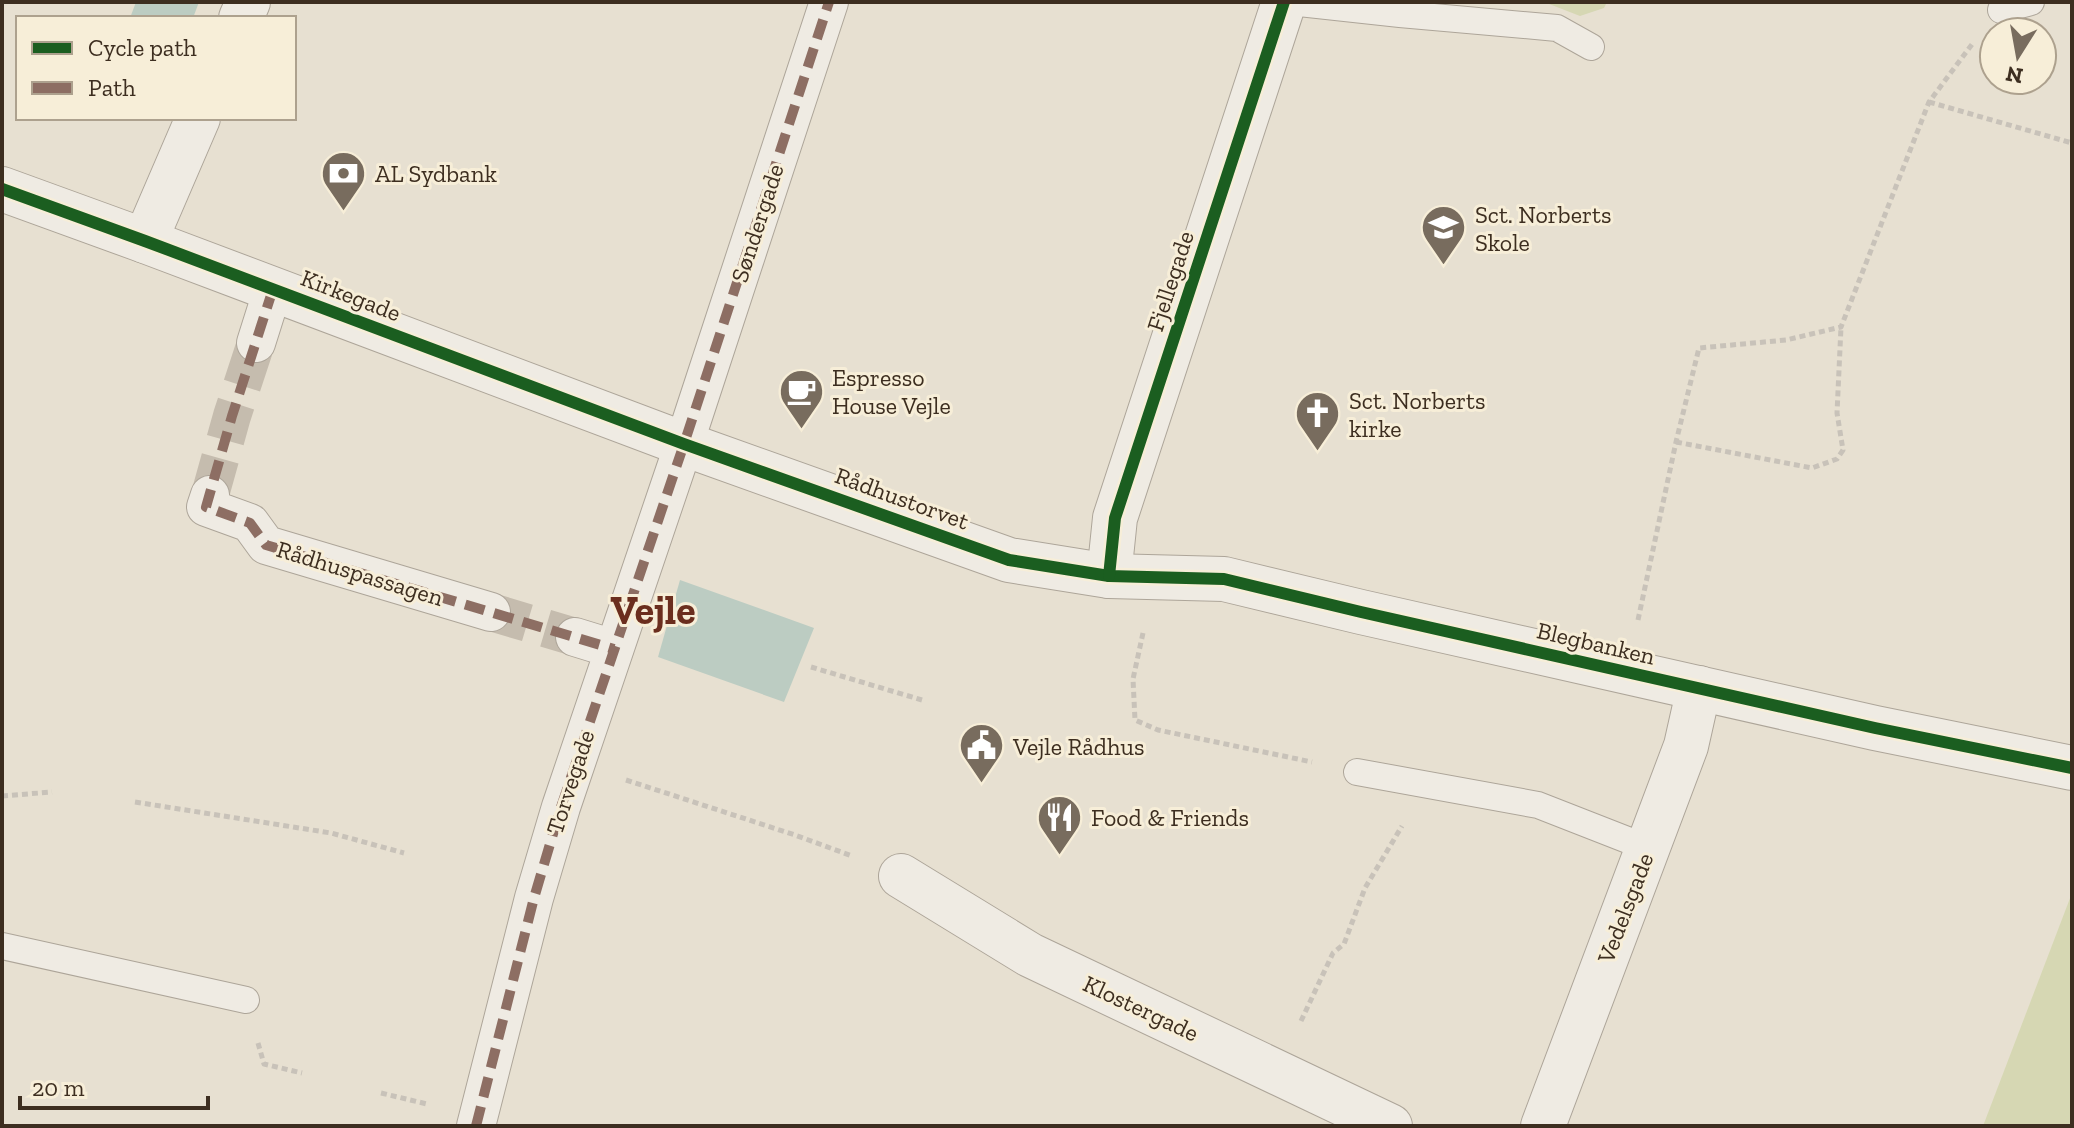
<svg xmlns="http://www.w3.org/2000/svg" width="2074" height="1128" font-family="'Zilla Slab',serif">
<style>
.green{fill:#d6d7b3}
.water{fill:#bcccc2}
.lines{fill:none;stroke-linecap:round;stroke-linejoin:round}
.pedestrian-tunnel{stroke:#c5bcae;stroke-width:38;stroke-dasharray:38 19;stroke-linecap:butt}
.service-casing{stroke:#ada599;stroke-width:28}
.pedestrian-casing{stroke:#ada599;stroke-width:40}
.minor-casing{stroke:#ada599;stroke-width:46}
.path{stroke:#c8c2b9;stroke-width:5;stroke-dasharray:6 4;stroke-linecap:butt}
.service{stroke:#efebe3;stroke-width:26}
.pedestrian{stroke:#efebe3;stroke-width:38}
.minor{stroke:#efebe3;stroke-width:44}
.quiet{stroke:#8d6e63;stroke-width:10;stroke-dasharray:20 10;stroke-linecap:butt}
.cycleway-casing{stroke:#f7eed8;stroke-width:17}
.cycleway{stroke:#1b5e20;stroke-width:12}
.labels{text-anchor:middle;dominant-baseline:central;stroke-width:6;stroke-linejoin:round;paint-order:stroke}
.poi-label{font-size:24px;fill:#3d2e20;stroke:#f7eed8;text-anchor:start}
.street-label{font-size:24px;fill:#3d2e20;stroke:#f7eed8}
.town-label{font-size:40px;font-weight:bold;fill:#6b2e1e;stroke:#f7eed8}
</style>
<rect width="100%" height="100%" fill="#e7e0d1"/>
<g class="green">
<path d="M 1544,2 L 1607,2 L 1604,8 L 1580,16 Z"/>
<path d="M 2072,893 L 2072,1126 L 1983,1126 Z"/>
</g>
<g class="water">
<path d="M 136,2 L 199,2 L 193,18 L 130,18 Z"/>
<path d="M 680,580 L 814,628 L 784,702 L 658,657 Z"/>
</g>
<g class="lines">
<g class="pedestrian-tunnel">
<path d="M 210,495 L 232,416 L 256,343"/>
<path d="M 491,612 L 575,637"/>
</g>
<defs>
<g id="service">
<path d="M 1290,2 L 1400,14 L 1557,28 L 1591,47"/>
<path d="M 2004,2 L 2001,10 L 2031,2"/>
<path d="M 1357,772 L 1538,805 L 1648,848"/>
<path d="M 2,946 L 246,1000"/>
</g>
<g id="pedestrian">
<path d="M 256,343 L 273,289"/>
<path d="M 210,495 L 206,507 L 250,523 L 266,545 L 491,612"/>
<path d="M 575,637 L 614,649"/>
<path d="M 476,1126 L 534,898 L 561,807 L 684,444 L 829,2"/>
</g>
<g id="minor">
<path d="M 241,18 L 248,2"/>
<path d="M 2,189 L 145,241 L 684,444 L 1009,560 L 1109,576 L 1224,579 L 1361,612 L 1875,728 L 2072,768"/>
<path d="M 145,241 L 198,118"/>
<path d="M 1109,576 L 1115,518 L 1284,2"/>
<path d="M 901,876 L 1030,955 L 1390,1126"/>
<path d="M 1543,1126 L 1686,746 L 1699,688"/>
</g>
</defs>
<use href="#service" class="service-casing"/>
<use href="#pedestrian" class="pedestrian-casing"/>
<use href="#minor" class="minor-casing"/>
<g class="path">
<path d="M 1929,102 L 2072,143"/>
<path d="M 1676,442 L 1812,468 L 1837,459 L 1843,450 L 1837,413 L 1841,327"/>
<path d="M 1638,620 L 1676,442 L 1699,348 L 1786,340 L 1841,327 L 1929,102 L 1973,43"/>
<path d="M 1143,633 L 1133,679 L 1135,720 L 1158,730 L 1312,762"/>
<path d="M 811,667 L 922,700"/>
<path d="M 626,780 L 795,835 L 852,856"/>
<path d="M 2,796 L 52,792"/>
<path d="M 135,802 L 331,833 L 404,853"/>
<path d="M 1301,1021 L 1333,953 L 1344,944 L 1365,888 L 1402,826"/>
<path d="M 258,1043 L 264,1064 L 302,1073"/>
<path d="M 381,1093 L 427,1104"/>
</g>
<use href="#service" class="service"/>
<use href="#pedestrian" class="pedestrian"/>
<use href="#minor" class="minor"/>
<g class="quiet">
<path d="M 273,289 L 232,416 L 206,507 L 250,523 L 266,545 L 614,649"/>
<path d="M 476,1126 L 534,898 L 561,807 L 684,444 L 829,2"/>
</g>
<defs>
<g id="cycleway">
<path d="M 2,189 L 145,241 L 684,444 L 1009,560 L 1109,576 L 1224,579 L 1361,612 L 1875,728 L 2072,768"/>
<path d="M 1109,576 L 1115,518 L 1284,2"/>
</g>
</defs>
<use href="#cycleway" class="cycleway-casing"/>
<use href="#cycleway" class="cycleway"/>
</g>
<defs>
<symbol id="bank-pin" viewBox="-11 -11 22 30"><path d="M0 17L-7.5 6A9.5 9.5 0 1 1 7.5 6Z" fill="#786c5e" stroke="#f7eed8"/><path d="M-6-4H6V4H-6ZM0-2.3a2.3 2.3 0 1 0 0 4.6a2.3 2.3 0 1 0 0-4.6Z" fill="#fff"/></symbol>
<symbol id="school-pin" viewBox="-11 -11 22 30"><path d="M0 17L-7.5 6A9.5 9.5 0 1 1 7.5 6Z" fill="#786c5e" stroke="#f7eed8"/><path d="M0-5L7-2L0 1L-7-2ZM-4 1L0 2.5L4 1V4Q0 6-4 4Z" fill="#fff"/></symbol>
<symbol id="cafe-pin" viewBox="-11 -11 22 30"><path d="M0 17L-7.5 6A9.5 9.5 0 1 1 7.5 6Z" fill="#786c5e" stroke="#f7eed8"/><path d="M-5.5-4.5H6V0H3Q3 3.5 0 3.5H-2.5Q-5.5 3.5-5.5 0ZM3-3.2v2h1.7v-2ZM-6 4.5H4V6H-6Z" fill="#fff"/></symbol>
<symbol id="church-pin" viewBox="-11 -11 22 30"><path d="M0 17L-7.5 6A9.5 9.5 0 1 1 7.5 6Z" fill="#786c5e" stroke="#f7eed8"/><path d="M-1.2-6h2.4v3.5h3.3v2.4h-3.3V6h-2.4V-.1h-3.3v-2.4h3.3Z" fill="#fff"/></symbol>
<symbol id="civic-pin" viewBox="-11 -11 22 30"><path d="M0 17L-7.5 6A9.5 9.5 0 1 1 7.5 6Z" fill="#786c5e" stroke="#f7eed8"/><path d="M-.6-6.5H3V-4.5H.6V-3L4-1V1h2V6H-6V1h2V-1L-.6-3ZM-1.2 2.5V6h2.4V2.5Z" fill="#fff"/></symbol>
<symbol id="restaurant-pin" viewBox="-11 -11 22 30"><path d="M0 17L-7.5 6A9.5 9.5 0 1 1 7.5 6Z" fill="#786c5e" stroke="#f7eed8"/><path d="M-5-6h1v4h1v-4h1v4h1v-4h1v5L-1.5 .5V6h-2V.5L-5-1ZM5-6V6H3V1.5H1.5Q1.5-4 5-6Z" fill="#fff"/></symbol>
</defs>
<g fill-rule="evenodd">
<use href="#bank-pin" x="318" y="148" width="51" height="69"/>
<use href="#school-pin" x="1418" y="202" width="51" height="69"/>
<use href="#cafe-pin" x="776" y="366" width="51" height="69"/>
<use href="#church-pin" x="1292" y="388" width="51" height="69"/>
<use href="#civic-pin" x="956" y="720" width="51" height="69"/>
<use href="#restaurant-pin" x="1034" y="792" width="51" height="69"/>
</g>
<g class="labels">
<g class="poi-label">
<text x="375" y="173">AL Sydbank</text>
<text x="1475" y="214">Sct. Norberts<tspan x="1475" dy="28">Skole</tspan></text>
<text x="832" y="377">Espresso<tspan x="832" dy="28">House Vejle</tspan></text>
<text x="1349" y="400">Sct. Norberts<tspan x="1349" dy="28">kirke</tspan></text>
<text x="1013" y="746">Vejle Rådhus</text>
<text x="1091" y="817">Food &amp; Friends</text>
</g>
<g class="street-label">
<text transform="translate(757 223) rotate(-72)">Søndergade</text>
<text transform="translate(1170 281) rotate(-72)">Fjellegade</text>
<text transform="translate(351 295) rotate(21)">Kirkegade</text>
<text transform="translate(902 498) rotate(20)">Rådhustorvet</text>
<text transform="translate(360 573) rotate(17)">Rådhuspassagen</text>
<text transform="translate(1596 643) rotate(13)">Blegbanken</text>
<text transform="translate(570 782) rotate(-72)">Torvegade</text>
<text transform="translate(1625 908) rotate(-69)">Vedelsgade</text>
<text transform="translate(1141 1008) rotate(25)">Klostergade</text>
</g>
<g class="town-label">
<text x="653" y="610">Vejle</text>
</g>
</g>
<rect width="2074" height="1128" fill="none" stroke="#3d2e20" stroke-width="8"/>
<rect x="16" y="16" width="280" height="104" fill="#f7eed8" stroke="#ada18e" stroke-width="2"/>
<rect x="32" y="42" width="40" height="12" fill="#1b5e20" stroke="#ada18e" stroke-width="2"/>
<text x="88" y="56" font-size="24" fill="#3d2e20">Cycle path</text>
<rect x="32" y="82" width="40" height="12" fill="#8d6e63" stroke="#ada18e" stroke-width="2"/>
<text x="88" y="96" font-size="24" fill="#3d2e20">Path</text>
<g transform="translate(2018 56) rotate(191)"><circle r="38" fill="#f7eed8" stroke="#ada18e" stroke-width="2"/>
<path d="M0-6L14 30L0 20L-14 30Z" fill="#786c5e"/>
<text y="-12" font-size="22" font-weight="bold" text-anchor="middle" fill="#3d2e20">N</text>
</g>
<path d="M20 1096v12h188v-12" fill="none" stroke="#3d2e20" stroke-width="4"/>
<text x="32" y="1096" font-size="24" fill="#3d2e20" stroke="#f7eed8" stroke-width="6" paint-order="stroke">20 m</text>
</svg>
